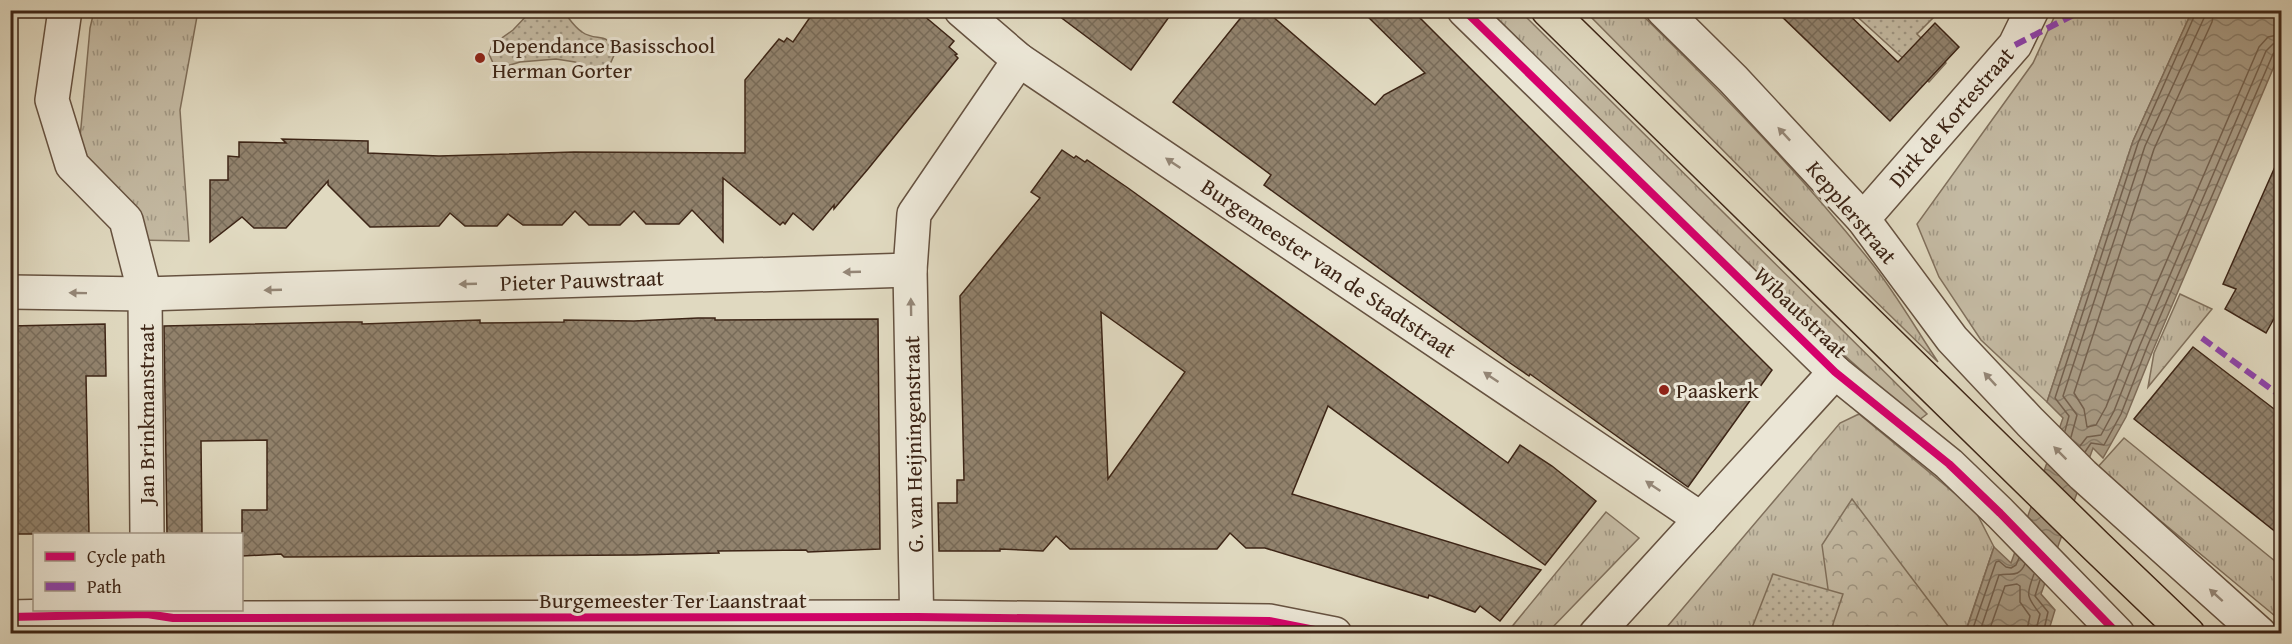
<svg xmlns="http://www.w3.org/2000/svg" width="2292" height="644" font-family="'Gentium Book Plus',serif">
<style>
.grass{fill:url(#grass-tufts);stroke:#80705c;stroke-width:1.5}
.forest{fill:url(#forest-crowns);stroke:#80705c;stroke-width:1.5}
.park{fill:url(#park-dots);stroke:#80705c;stroke-width:1.5}
.water{fill:url(#water-waves);stroke:#7e6c59;stroke-width:1.5}
.lines{fill:none;stroke-linecap:round;stroke-linejoin:round}
.shore{stroke:#73604e;stroke-width:1.5}
.building{fill:url(#building-cross-hatch);stroke:#3d2516;stroke-width:1.5;fill-rule:evenodd}
.minor-casing{stroke:#665240;stroke-width:36}
.major-casing{stroke:#3d2516;stroke-width:36}
.minor{stroke:#ebe6d6;stroke-width:33}
.major{stroke:#e0d9c0;stroke-width:33}
.quiet{stroke:#8e44ad;stroke-width:6;stroke-dasharray:12 6;stroke-linecap:butt}
.cycleway-casing{stroke:#ebe6d6;stroke-width:11}
.cycleway{stroke:#d6006c;stroke-width:8}
.oneway{fill:#948676}
.poi-dot{fill:#8f2418;stroke:#ebe6d6;stroke-width:2}
.labels{text-anchor:middle;dominant-baseline:central;stroke-width:6;stroke-linejoin:round;paint-order:stroke}
.poi-label{font-size:22px;fill:#3d2516;stroke:#ebe6d6;text-anchor:start}
.street-label{font-size:22px;fill:#3d2516;stroke:#ebe6d6}
</style>
<defs>
<pattern id="grass-tufts" width="24" height="20" patternUnits="userSpaceOnUse" patternTransform="scale(1.5)"><rect width="24" height="20" fill="#c4baa3"/><path d="M3 7l-1-3M5 7V3M7 7l1-3M15 17l-1-3M17 17v-4M19 17l1-3" fill="none" stroke="#a09784"/></pattern>
<pattern id="forest-crowns" width="20" height="18" patternUnits="userSpaceOnUse" patternTransform="scale(1.5)"><rect width="20" height="18" fill="#c4baa3"/><path d="M2 6a3 3 0 1 1 6 0M12 15a3 3 0 1 1 6 0" fill="none" stroke="#a09784"/></pattern>
<pattern id="park-dots" width="8" height="8" patternUnits="userSpaceOnUse" patternTransform="scale(1.5)"><rect width="8" height="8" fill="#c4baa3"/><path d="M2 2h.1M6 6h.1" fill="none" stroke="#a09784" stroke-width="1.8" stroke-linecap="round"/></pattern>
<pattern id="water-waves" width="16" height="10" patternUnits="userSpaceOnUse" patternTransform="scale(1.5)"><rect width="16" height="10" fill="#a99c86"/><path d="M0 5q4-4 8 0t8 0" fill="none" stroke="#8b7f6d"/></pattern>
<pattern id="building-cross-hatch" width="8" height="8" patternUnits="userSpaceOnUse" patternTransform="scale(1.5)"><rect width="8" height="8" fill="#92836e"/><path d="M0 0l8 8M0 8l8-8" fill="none" stroke="#786b59"/></pattern>
</defs>
<rect width="100%" height="100%" fill="#e0d9c0"/>
<filter id="stains"><feTurbulence type="fractalNoise" baseFrequency=".00333" numOctaves="4"/><feColorMatrix values="0 0 0 0 .2 0 0 0 0 .09 0 0 0 0 .02 0 0 0 .5 -.17"/></filter>
<radialGradient id="worn" r=".72"><stop offset=".6" stop-color="#630" stop-opacity="0"/><stop offset="1" stop-color="#630" stop-opacity=".3"/></radialGradient>
<g class="grass">
<path d="M 94,11 L 198,11 L 180,110 L 189,241 L 135,240 L 79,149 L 90,28 Z"/>
<path d="M 1489,11 L 1520,11 L 1927,414 L 1919,420 C 1768,293 1629,151 1489,11 Z"/>
<path d="M 1585,11 L 1638,11 C 1719,90 1799,172 1870,261 C 1895,292 1916,329 1938,362 L 1790,218 Z"/>
<path d="M 2057,11 L 2192,11 L 2133,141 L 2047,402 L 1981,340 L 1939,277 L 1917,224 L 2033,63 Z"/>
<path d="M 2180,294 L 2212,309 L 2148,387 L 2154,353 Z"/>
<path d="M 1859,414 L 1975,510 L 1994,547 L 1965,633 L 1661,634 L 1840,423 Z"/>
<path d="M 2124,438 L 2281,566 L 2281,621 L 2097,468 Z"/>
<path d="M 1606,512 L 1639,538 L 1547,633 L 1515,633 L 1510,629 Z"/>
</g>
<path class="forest" d="M 1852,499 L 1951,630 L 1947,634 L 1834,633 L 1822,545 Z"/>
<g class="park">
<path d="M 531,11 L 563,11 C 569,18 574,27 582,32 C 598,43 606,29 615,53 L 611,62 L 604,69 L 594,70 L 575,62 L 556,59 L 520,62 L 500,68 L 493,63 L 489,54 L 492,45 L 513,30 Z"/>
<path d="M 1851,11 L 1940,11 L 1917,34 L 1946,63 L 1929,82 Z"/>
<path d="M 1773,574 L 1843,594 L 1830,633 L 1750,633 Z"/>
</g>
<path class="water" d="M 2192,11 L 2281,11 L 2281,50 L 2153,350 L 2126,417 L 2103,458 L 2093,448 L 2041,594 L 2055,610 L 2048,633 L 1965,634 L 1994,547 L 2011,563 L 2063,418 L 2047,402 L 2133,141 Z"/>
<g class="lines">
<g class="shore">
<path d="M 2214,10 L 2212,22 L 2154,149 L 2074,393 L 2084,409 L 2087,427 L 2096,425 L 2106,407 L 2132,341 L 2259,47 L 2268,37 L 2282,34"/>
<path d="M 2065,431 L 2069,416 L 2055,398 L 2138,143 L 2197,10"/>
<path d="M 2071,437 L 2077,415 L 2063,396 L 2145,146 L 2204,18 L 2205,10"/>
<path d="M 2080,446 L 2087,437 L 2101,435 L 2114,411 L 2140,345 L 2266,51 L 2273,44 L 2282,43"/>
<path d="M 2085,452 L 2091,443 L 2104,445 L 2121,414 L 2147,347 L 2273,54 L 2276,51 L 2282,50"/>
<path d="M 2034,574 C 2026,595 2026,596 2040,614 L 2035,634"/>
<path d="M 2040,580 L 2035,596 L 2048,612 L 2043,634"/>
<path d="M 1971,634 L 1996,562 L 1999,561 L 2006,567 L 2011,568 L 2016,565 L 2019,558"/>
<path d="M 1979,634 L 1999,575 C 2010,572 2018,579 2025,564"/>
<path d="M 1988,634 L 2005,586 L 2017,584 L 2020,586 L 2020,602 L 2030,616 L 2026,634"/>
</g>
</g>
<g class="building">
<path d="M 815,10 L 917,10 L 954,41 L 949,47 L 957,54 L 955,55 L 958,58 L 868,169 L 834,209 L 834,205 L 813,230 L 793,213 L 785,224 L 783,222 L 780,225 L 723,178 L 723,242 L 692,210 L 679,224 L 646,224 L 634,211 L 620,225 L 589,225 L 575,211 L 562,225 L 523,225 L 508,214 L 497,226 L 465,226 L 450,213 L 439,226 L 370,227 L 328,185 L 328,181 L 286,228 L 254,228 L 242,217 L 210,242 L 210,180 L 228,180 L 228,156 L 239,157 L 239,142 L 286,143 L 282,139 L 368,141 L 368,153 L 439,156 L 574,152 L 745,153 L 745,80 L 779,39 L 784,42 L 787,38 L 793,42 Z"/>
<path d="M 1051,10 L 1174,10 L 1131,70 Z"/>
<path d="M 1247,10 L 1265,10 L 1375,105 L 1384,95 L 1425,73 L 1361,10 L 1412,10 L 1772,370 L 1688,487 L 1530,374 L 1529,376 L 1510,363 L 1264,185 L 1271,175 L 1173,102 Z"/>
<path d="M 1775,10 L 1844,10 L 1898,62 L 1935,23 L 1959,47 L 1890,121 Z"/>
<path d="M 1062,150 L 1074,158 L 1076,156 L 1085,162 L 1087,160 L 1128,188 L 1508,463 L 1520,445 L 1552,466 L 1596,501 L 1545,565 L 1328,406 L 1292,494 L 1541,570 L 1500,621 L 1480,606 L 1475,612 L 1429,595 L 1428,598 L 1265,548 L 1246,548 L 1230,533 L 1217,549 L 1070,549 L 1056,536 L 1043,551 L 1000,549 L 1000,551 L 939,551 L 938,503 L 957,503 L 957,480 L 964,480 L 960,296 L 1040,198 L 1031,192 ZM 1101,312 L 1185,372 L 1108,479 Z"/>
<path d="M 2282,151 L 2282,304 L 2266,333 L 2225,309 L 2236,289 L 2223,284 Z"/>
<path d="M 698,318 L 715,318 L 715,320 L 878,319 L 880,549 L 808,552 L 806,550 L 718,551 L 719,553 L 636,555 L 284,557 L 281,554 L 242,556 L 242,510 L 267,510 L 267,440 L 201,441 L 202,534 L 167,534 L 164,326 L 345,322 L 362,322 L 362,324 L 480,320 L 480,323 L 564,322 L 564,320 L 634,321 Z"/>
<path d="M 105,324 L 106,376 L 86,376 L 89,534 L 10,534 L 10,326 Z"/>
<path d="M 2193,347 L 2282,415 L 2282,537 L 2134,419 Z"/>
</g>
<g class="lines">
<defs>
<g id="minor">
<path d="M 65,10 L 52,100 L 72,165 L 126,220 L 145,294 L 147,534"/>
<path d="M 961,10 L 1019,60 L 1701,519"/>
<path d="M 1464,10 L 1835,372 L 1949,464 L 2000,513 L 2118,634"/>
<path d="M 1663,10 L 1733,79 L 1863,219 L 1952,339 L 2030,422 L 2083,475 L 2260,634"/>
<path d="M 1863,219 L 2015,45 L 2032,10"/>
<path d="M 10,292 L 145,294 L 910,270"/>
<path d="M 10,617 L 147,614 L 173,618 L 917,617 L 1269,621 L 1335,634"/>
<path d="M 917,634 L 910,270 L 914,214 L 1019,60"/>
<path d="M 1596,634 L 1835,372"/>
</g>
<path id="major" d="M 1548,10 L 2096,546 L 2188,634"/>
</defs>
<use href="#minor" class="minor-casing"/>
<use href="#major" class="major-casing"/>
<use href="#minor" class="minor"/>
<use href="#major" class="major"/>
<g class="quiet">
<path d="M 2015,45 L 2083,10"/>
<path d="M 2202,338 L 2282,397"/>
</g>
<defs>
<g id="cycleway">
<path d="M 1464,10 L 1835,372 L 1949,464 L 2000,513 L 2118,634"/>
<path d="M 10,617 L 147,614 L 173,618 L 917,617 L 1269,621 L 1335,634"/>
</g>
</defs>
<use href="#cycleway" class="cycleway-casing"/>
<use href="#cycleway" class="cycleway"/>
</g>
<defs><path id="oneway-solid" d="M-6-.8H1V-3.2L6.5 0L1 3.2V.8H-6Z" transform="scale(1.5)"/></defs>
<g class="oneway">
<use href="#oneway-solid" transform="translate(1784 134) rotate(-133)"/>
<use href="#oneway-solid" transform="translate(1173 163) rotate(-146)"/>
<use href="#oneway-solid" transform="translate(852 272) rotate(178)"/>
<use href="#oneway-solid" transform="translate(468 284) rotate(178)"/>
<use href="#oneway-solid" transform="translate(273 290) rotate(178)"/>
<use href="#oneway-solid" transform="translate(78 293) rotate(-179)"/>
<use href="#oneway-solid" transform="translate(911 307) rotate(-91)"/>
<use href="#oneway-solid" transform="translate(1491 377) rotate(-146)"/>
<use href="#oneway-solid" transform="translate(1990 379) rotate(-133)"/>
<use href="#oneway-solid" transform="translate(2060 453) rotate(-135)"/>
<use href="#oneway-solid" transform="translate(1653 486) rotate(-146)"/>
<use href="#oneway-solid" transform="translate(2216 595) rotate(-138)"/>
</g>
<g class="poi-dot">
<circle cx="480" cy="58" r="6"/>
<circle cx="1664" cy="390" r="6"/>
</g>
<g class="labels">
<g class="poi-label">
<text x="492" y="45">Dependance Basisschool<tspan x="492" dy="25">Herman Gorter</tspan></text>
<text x="1676" y="390">Paaskerk</text>
</g>
<g class="street-label">
<text transform="translate(1951 117) rotate(-49)">Dirk de Kortestraat</text>
<text transform="translate(1852 212) rotate(50)">Kepplerstraat</text>
<text transform="translate(1329 268) rotate(34)">Burgemeester van de Stadtstraat</text>
<text transform="translate(582 280) rotate(-2)">Pieter Pauwstraat</text>
<text transform="translate(1801 312) rotate(44)">Wibautstraat</text>
<text transform="translate(146 414) rotate(-90)">Jan Brinkmanstraat</text>
<text transform="translate(913 444) rotate(-91)">G. van Heijningenstraat</text>
<text x="673" y="600">Burgemeester Ter Laanstraat</text>
</g>
</g>
<rect width="2292" height="644" fill="none" stroke="#e0d9c0" stroke-width="36"/>
<rect x="12" y="12" width="2268" height="620" fill="none" stroke="#3d2516" stroke-width="3"/>
<rect x="18" y="18" width="2256" height="608" fill="none" stroke="#3d2516" stroke-width="1.5"/>
<rect x="33" y="533" width="210" height="78" fill="#ebe6d6" stroke="#a59989" stroke-width="1.5"/>
<rect x="45" y="552" width="30" height="9" fill="#d6006c" stroke="#a59989" stroke-width="1.5"/>
<text x="87" y="563" font-size="18" fill="#3d2516">Cycle path</text>
<rect x="45" y="582" width="30" height="9" fill="#8e44ad" stroke="#a59989" stroke-width="1.5"/>
<text x="87" y="593" font-size="18" fill="#3d2516">Path</text>
<rect width="100%" height="100%" filter="url(#stains)"/>
<rect width="100%" height="100%" fill="url(#worn)"/>
</svg>
